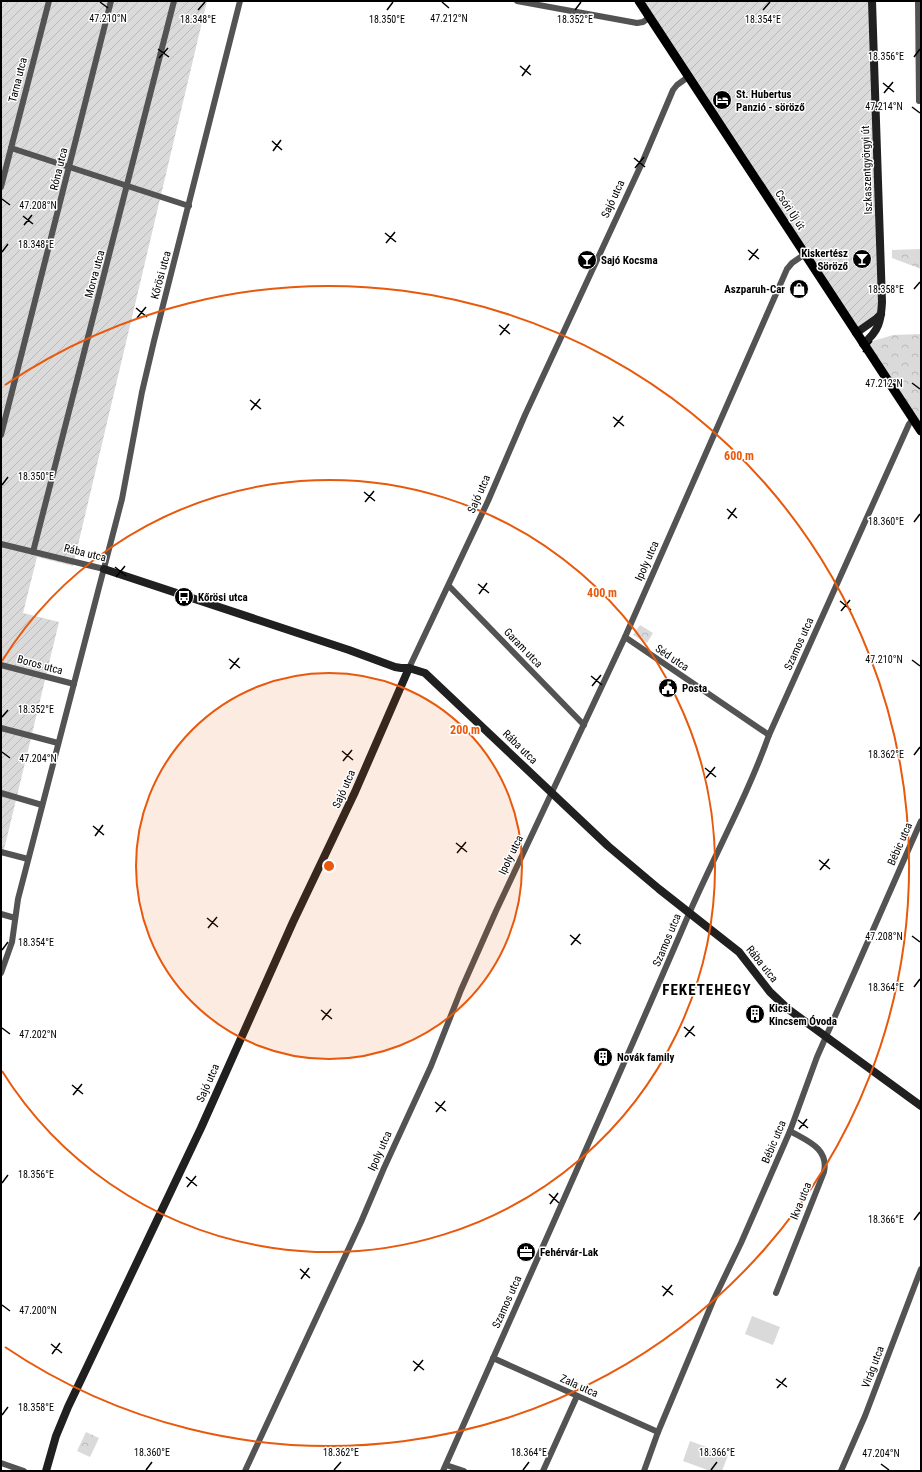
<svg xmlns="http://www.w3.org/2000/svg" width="922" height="1472" font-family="'Roboto Condensed',sans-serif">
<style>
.forest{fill:url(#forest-crowns)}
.garden{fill:url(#garden-furrows)}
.pitch{fill:#dadada}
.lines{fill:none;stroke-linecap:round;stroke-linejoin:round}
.street{stroke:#535353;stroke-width:6}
.secondary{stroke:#202020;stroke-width:8}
.primary{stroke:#000;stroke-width:9}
.ticks{fill:none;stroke:#000;stroke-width:1.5}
.ring{fill:none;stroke:#e8590c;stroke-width:2}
.labels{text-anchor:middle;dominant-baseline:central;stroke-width:3;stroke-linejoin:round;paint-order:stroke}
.street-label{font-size:11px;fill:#000;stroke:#fff}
.poi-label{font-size:11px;font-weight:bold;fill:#000;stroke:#fff;text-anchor:start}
.district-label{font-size:15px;font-weight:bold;letter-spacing:1px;fill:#000;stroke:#fff}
.ticks-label{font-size:10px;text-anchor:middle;fill:#000;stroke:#fff;stroke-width:3;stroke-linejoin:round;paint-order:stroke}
.centre{fill:#e8590c;stroke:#fff;stroke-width:2}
.ring-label{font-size:12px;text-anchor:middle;font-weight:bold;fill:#e8590c;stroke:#fff;stroke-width:3;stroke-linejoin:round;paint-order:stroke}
</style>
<defs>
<pattern id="forest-crowns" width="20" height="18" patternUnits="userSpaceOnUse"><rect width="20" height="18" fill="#dadada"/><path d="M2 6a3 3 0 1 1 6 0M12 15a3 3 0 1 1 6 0" fill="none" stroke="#b9b9b9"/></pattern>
<pattern id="garden-furrows" width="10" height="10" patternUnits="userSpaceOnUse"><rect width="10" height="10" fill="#dadada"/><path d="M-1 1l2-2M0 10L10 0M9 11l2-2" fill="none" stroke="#b9b9b9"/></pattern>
</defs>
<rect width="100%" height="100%" fill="#fff"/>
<g class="forest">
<path d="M 921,249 L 921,269 L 892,258 L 892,250 Z"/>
<path d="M 921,334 L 921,431 L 863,344 L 893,335 Z"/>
<path d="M 640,625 L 653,633 L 647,643 L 633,635 Z"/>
<path d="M 86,1432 L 99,1438 L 90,1457 L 77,1451 Z"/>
</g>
<g class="garden">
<path d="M 1,1 L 207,1 L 73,566 L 37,557 L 23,613 L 59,622 L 1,862 Z"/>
<path d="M 639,1 L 872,1 L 882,309 L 856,333 Z"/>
</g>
<g class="pitch">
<path d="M 752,1316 L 780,1327 L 773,1345 L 745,1334 Z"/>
<path d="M 690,1441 L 728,1455 L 722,1471 L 710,1471 L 683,1461 Z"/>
</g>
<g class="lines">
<g class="street">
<path d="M 517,1 L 637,23 L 643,22 L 650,17"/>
<path d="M 918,1 L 919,101"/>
<path d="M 11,148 L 189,206"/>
<path d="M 1,187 L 49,1"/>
<path d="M 1,435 L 111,1"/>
<path d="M 1,544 L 104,569"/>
<path d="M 33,552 L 174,1"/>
<path d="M 449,586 L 584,725"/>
<path d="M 625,637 L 769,735"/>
<path d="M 1,665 L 74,684"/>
<path d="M 409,668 L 488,501 L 525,415 L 642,163 L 673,90 L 677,85 L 688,77"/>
<path d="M 1,728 L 58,743"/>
<path d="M 1,793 L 42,805"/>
<path d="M 1,852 L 28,859"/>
<path d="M 1,914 L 15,918"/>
<path d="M 1,973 L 12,942 L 18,899 L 122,499 L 142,392 L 154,341 L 240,1"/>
<path d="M 776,1293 L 824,1172 C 829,1148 807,1141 790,1131"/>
<path d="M 493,1358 L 658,1432"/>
<path d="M 1,1463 L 24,1471"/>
<path d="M 446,1465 L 464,1471"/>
<path d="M 245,1471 L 361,1222 L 384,1168 L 431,1066 L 461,990 L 496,911 L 625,637 L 787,269 L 792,263 L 805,254"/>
<path d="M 443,1471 C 525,1286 608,1102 688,916 C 714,856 747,797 769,735 L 909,424 L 913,419"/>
<path d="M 543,1471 L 577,1396"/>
<path d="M 644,1471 L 658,1432 L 713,1301 L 741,1243 L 790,1131 L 817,1057 L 921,821"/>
<path d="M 841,1471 L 865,1416 L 921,1269"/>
</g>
<g class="secondary">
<path d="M 856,333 L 876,319 L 881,314"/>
<path d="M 863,344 C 879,331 881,321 882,302 L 872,1"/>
<path d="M 104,569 L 349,650 L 395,667 L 401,668 L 409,668 L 425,673 L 608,846 L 659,889 L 739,952 L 770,992 L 788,1009 L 921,1106"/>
<path d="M 46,1471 L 56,1436 L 68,1407 L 201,1128 L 293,922 L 355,792 L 409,668"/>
</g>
<path class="primary" d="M 639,1 L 921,431"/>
</g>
<path class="ticks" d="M 100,2 L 108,8M 442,2 L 449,8M 198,10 L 205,2M 387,10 L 393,2M 575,10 L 581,2M 763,10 L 770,2M 158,49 L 169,57M 914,57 L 920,49M 159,58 L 168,48M 520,66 L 531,75M 522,76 L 530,65M 883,83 L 894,92M 884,93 L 893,82M 912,107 L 920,113M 272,141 L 282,150M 273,151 L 281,140M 634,158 L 645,167M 635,168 L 644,157M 2,199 L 10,205M 23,216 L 33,224M 24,225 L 32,215M 385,233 L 396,242M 386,243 L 395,232M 748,250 L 759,259M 2,252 L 8,244M 749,260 L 758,249M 914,289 L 920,282M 136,308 L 147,317M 137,318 L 146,307M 499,325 L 510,334M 500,335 L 509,324M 862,342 L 873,351M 863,352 L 872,341M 912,383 L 920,389M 250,400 L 261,409M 251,410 L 260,399M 613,417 L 624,426M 614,427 L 623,416M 2,485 L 8,477M 364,492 L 375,501M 365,502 L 374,491M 727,509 L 737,518M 728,519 L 736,508M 914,522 L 920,514M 115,567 L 126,576M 116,577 L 125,566M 478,584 L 489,593M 479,594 L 487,583M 840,601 L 851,610M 841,611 L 850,600M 229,659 L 240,668M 912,660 L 920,666M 230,669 L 239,658M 591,676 L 602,685M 592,686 L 601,675M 2,717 L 8,710M 342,751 L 353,760M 2,752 L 10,758M 914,755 L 920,747M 343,761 L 352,750M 705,768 L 716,777M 706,778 L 715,767M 93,826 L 104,835M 95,836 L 103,825M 456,843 L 467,852M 457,853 L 466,842M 819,860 L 830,869M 820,870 L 829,859M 207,918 L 218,927M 208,928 L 217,917M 570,935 L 581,944M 912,936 L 920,942M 571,945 L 580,934M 2,950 L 8,942M 914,987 L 920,979M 321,1010 L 332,1019M 322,1020 L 331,1009M 684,1027 L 695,1036M 2,1028 L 10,1034M 685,1037 L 694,1026M 72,1085 L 83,1094M 73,1095 L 82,1084M 435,1102 L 446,1111M 436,1112 L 445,1101M 798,1120 L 808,1128M 799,1129 L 807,1119M 186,1177 L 197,1186M 2,1183 L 8,1175M 187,1187 L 196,1176M 549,1194 L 559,1203M 550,1204 L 558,1193M 914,1220 L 920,1212M 300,1269 L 310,1278M 301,1279 L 309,1268M 662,1286 L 673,1295M 663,1296 L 672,1285M 2,1305 L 10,1311M 51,1344 L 62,1353M 52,1354 L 60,1343M 413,1361 L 424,1370M 414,1371 L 423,1360M 776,1379 L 787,1387M 777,1388 L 786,1378M 2,1415 L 8,1407M 881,1464 L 889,1470M 146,1470 L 152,1462M 334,1470 L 341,1462M 523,1470 L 529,1462M 711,1470 L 717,1462"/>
<circle cx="329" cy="866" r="193" fill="#e8590c" fill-opacity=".12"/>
<g class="ring">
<circle cx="329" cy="866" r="193"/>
<path d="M2 661A386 386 0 1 1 2 1071"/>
<path d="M5 385A580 580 0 1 1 5 1347"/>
</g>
<defs>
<symbol id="hotel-disc" viewBox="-11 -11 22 22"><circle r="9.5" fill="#000" stroke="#fff"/><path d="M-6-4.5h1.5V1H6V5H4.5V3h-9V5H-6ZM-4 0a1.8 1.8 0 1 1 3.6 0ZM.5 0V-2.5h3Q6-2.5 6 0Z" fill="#fff"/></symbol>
<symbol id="bar-disc" viewBox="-11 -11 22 22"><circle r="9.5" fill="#000" stroke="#fff"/><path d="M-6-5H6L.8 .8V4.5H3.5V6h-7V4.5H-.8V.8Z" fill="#fff"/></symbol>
<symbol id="shop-disc" viewBox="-11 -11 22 22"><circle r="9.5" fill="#000" stroke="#fff"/><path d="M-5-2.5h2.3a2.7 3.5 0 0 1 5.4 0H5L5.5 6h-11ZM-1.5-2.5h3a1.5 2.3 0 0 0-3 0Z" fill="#fff"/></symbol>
<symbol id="bus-disc" viewBox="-11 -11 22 22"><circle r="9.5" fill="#000" stroke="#fff"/><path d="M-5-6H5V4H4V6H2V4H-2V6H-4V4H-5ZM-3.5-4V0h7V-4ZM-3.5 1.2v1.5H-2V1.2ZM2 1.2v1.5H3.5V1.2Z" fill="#fff"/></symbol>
<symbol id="civic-disc" viewBox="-11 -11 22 22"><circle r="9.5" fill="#000" stroke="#fff"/><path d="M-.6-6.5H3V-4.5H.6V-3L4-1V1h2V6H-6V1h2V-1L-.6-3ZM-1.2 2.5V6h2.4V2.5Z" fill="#fff"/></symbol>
<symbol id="building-disc" viewBox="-11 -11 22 22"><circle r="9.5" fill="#000" stroke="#fff"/><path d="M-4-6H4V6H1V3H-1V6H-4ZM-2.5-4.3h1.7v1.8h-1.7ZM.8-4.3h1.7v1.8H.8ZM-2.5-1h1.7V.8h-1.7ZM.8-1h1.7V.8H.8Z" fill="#fff"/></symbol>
<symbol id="office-disc" viewBox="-11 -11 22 22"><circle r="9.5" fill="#000" stroke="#fff"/><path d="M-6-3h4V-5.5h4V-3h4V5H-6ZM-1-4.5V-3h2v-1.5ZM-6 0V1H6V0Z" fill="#fff"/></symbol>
</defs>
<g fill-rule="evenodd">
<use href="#hotel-disc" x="711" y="89" width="22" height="22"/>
<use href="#bar-disc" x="851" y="248" width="22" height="22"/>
<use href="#bar-disc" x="576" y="249" width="22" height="22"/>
<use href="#shop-disc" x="788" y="278" width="22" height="22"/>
<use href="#bus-disc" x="173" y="586" width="22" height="22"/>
<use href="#civic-disc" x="657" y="677" width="22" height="22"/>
<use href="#building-disc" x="744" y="1003" width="22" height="22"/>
<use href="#building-disc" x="592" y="1046" width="22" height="22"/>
<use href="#office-disc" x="515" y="1241" width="22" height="22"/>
</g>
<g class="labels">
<g class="street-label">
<text transform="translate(18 80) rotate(-76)">Tarna utca</text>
<text transform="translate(59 169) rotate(-76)">Róna utca</text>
<text transform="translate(867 170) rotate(-92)">Iszkaszentgyörgyi út</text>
<text transform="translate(613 199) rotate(-65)">Sajó utca</text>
<text transform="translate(790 210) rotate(57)">Csóri Új út</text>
<text transform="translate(95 274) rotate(-75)">Morva utca</text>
<text transform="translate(161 275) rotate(-75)">Kőrösi utca</text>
<text transform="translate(479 494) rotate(-66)">Sajó utca</text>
<text transform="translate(85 553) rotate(14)">Rába utca</text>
<text transform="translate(647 561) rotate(-66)">Ipoly utca</text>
<text transform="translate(799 644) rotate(-66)">Szamos utca</text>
<text transform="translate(523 648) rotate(46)">Garam utca</text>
<text transform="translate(672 658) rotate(34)">Séd utca</text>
<text transform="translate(40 665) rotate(15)">Boros utca</text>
<text transform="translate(520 747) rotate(44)">Rába utca</text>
<text transform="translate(344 789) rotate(-66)">Sajó utca</text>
<text transform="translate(900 844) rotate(-66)">Bébic utca</text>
<text transform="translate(511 855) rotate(-64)">Ipoly utca</text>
<text transform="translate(667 940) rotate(-67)">Szamos utca</text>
<text transform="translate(762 964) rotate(51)">Rába utca</text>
<text transform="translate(208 1083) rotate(-66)">Sajó utca</text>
<text transform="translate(774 1142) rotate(-67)">Bébic utca</text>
<text transform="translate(380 1151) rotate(-66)">Ipoly utca</text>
<text transform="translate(801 1201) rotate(-68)">Ikva utca</text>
<text transform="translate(507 1302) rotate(-66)">Szamos utca</text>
<text transform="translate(873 1367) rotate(-69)">Virág utca</text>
<text transform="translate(579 1386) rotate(24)">Zala utca</text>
</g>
<g class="poi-label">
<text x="736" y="94">St. Hubertus<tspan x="736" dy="13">Panzió - söröző</tspan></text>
<text x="848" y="253" text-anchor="end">Kiskertész<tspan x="848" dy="13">Söröző</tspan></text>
<text x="601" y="260">Sajó Kocsma</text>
<text x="785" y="289" text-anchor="end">Aszparuh-Car</text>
<text x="198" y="597">Kőrösi utca</text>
<text x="682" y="688">Posta</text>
<text x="769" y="1008">Kicsi<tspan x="769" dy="13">Kincsem Óvoda</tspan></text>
<text x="617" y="1057">Novák family</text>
<text x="540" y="1252">Fehérvár-Lak</text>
</g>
<g class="district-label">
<text x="707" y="990">FEKETEHEGY</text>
</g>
</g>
<g class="ticks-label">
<text x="108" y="22">47.210°N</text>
<text x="449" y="22">47.212°N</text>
<text x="198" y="23">18.348°E</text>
<text x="387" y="23">18.350°E</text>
<text x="575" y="23">18.352°E</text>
<text x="763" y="23">18.354°E</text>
<text x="886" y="60">18.356°E</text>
<text x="884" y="110">47.214°N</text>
<text x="38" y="209">47.208°N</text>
<text x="36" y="248">18.348°E</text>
<text x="886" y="293">18.358°E</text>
<text x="884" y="387">47.212°N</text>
<text x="36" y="480">18.350°E</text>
<text x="886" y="525">18.360°E</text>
<text x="884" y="663">47.210°N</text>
<text x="36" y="713">18.352°E</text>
<text x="886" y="758">18.362°E</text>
<text x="38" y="762">47.204°N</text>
<text x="884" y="940">47.208°N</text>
<text x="36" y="946">18.354°E</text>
<text x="886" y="991">18.364°E</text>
<text x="38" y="1038">47.202°N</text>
<text x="36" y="1178">18.356°E</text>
<text x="886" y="1223">18.366°E</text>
<text x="38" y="1314">47.200°N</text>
<text x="36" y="1411">18.358°E</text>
<text x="152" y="1456">18.360°E</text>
<text x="341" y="1456">18.362°E</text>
<text x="529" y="1456">18.364°E</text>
<text x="717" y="1456">18.366°E</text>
<text x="881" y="1457">47.204°N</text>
</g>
<circle cx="329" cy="866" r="6" class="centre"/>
<g class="ring-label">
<text x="739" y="460">600 m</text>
<text x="602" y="597">400 m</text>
<text x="465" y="734">200 m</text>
</g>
<rect width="922" height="1472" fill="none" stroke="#000000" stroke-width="4"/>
</svg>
